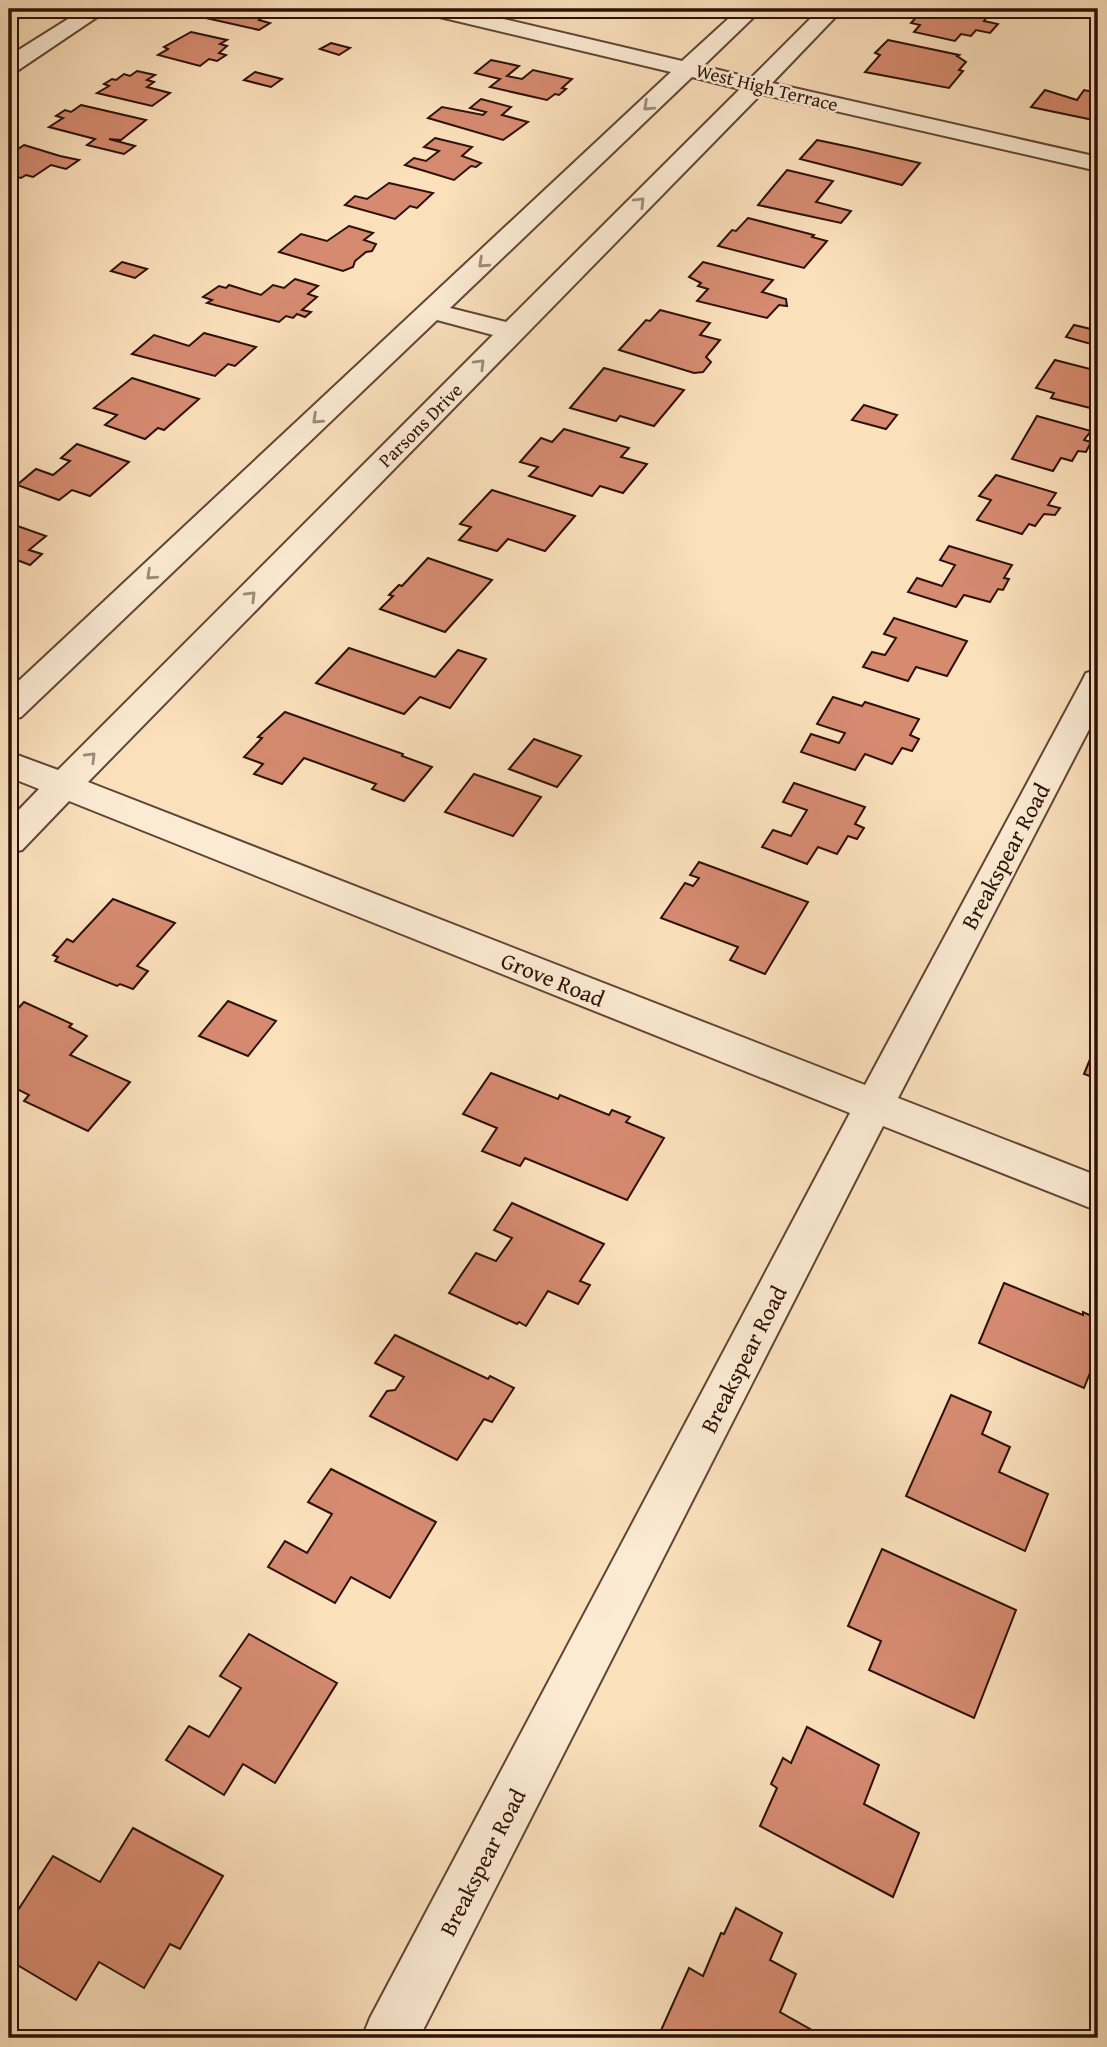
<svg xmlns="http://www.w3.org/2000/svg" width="1107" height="2047" font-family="'Gentium Book Plus',serif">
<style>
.building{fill:#d68b71;stroke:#2d1106;stroke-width:2}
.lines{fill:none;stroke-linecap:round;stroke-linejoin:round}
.minor-casing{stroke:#604534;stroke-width:4}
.minor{fill:#fcebd3;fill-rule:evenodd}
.oneway{stroke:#9f8977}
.labels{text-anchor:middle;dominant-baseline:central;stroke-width:5;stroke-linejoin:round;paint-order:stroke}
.far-street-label{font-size:19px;fill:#2d1106;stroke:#fcebd3}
.street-label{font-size:23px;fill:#2d1106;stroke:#fcebd3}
</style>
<rect width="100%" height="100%" fill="#fbe0bc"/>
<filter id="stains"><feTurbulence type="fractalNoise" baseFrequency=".00286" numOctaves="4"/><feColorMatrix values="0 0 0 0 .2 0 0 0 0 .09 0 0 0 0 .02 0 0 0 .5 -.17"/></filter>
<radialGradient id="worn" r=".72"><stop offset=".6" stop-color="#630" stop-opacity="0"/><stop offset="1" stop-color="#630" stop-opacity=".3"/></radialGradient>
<g class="building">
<path d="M 212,9 L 274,9 L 259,20 L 270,23 L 259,30 L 206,18 L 217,11 Z"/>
<path d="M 918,9 L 979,9 L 992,11 L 984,21 L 998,24 L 990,33 L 976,30 L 971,36 L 961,34 L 955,41 L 914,32 L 920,25 L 911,23 L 922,11 Z"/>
<path d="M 191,32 L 227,40 L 220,44 L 227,46 L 219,53 L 226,55 L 217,61 L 209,59 L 200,66 L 158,55 L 168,49 L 164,47 Z"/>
<path d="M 888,40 L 959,55 L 957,56 L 966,62 L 959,70 L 963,71 L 949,88 L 865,72 L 880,55 L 875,53 Z"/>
<path d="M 331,43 L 350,48 L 339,55 L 320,49 Z"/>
<path d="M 491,60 L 519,66 L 507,76 L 522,79 L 533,70 L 572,79 L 562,88 L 566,89 L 559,95 L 555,94 L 547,100 L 490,87 L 500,79 L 475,73 Z"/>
<path d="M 137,71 L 155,75 L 147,80 L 154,82 L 147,87 L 170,93 L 152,106 L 97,93 L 109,86 L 104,84 L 112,79 L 116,80 L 124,74 L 130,76 Z"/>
<path d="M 255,72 L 282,79 L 271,87 L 244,80 Z"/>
<path d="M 1045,90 L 1077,100 L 1084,90 L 1098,93 L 1098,121 L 1031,107 Z"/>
<path d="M 481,99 L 511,107 L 502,115 L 528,122 L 503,140 L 428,118 L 442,107 L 483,115 L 486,112 L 470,108 Z"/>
<path d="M 81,105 L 146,120 L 121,140 L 109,139 L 135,146 L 124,154 L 87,145 L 95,139 L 49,127 L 63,118 L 56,116 L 65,110 L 71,112 Z"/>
<path d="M 435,138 L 472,147 L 462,156 L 481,163 L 476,167 L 471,166 L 454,180 L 405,165 L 414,158 L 426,161 L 439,151 L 424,147 Z"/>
<path d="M 817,140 L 855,148 L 920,163 L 902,185 L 800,159 Z"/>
<path d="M 24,145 L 60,156 L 79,160 L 66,169 L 51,165 L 33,177 L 26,175 L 21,178 L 9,175 L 9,155 Z"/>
<path d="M 787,170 L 833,181 L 816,202 L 851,211 L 841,223 L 758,205 Z"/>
<path d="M 389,183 L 433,193 L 417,208 L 410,206 L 395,219 L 345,205 L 355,196 L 367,199 Z"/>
<path d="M 748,218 L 814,235 L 812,237 L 827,241 L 804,268 L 718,246 L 732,230 L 736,231 Z"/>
<path d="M 349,226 L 373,233 L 364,240 L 376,244 L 372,251 L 366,252 L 355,261 L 353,267 L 343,271 L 279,252 L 301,234 L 327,241 Z"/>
<path d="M 122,262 L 147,269 L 135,278 L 111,271 Z"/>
<path d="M 703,262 L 773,280 L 762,292 L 786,299 L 787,306 L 779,305 L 767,318 L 697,301 L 708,289 L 698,286 L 701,283 L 689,277 Z"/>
<path d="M 295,279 L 318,286 L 308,294 L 317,297 L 302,310 L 311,312 L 305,317 L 297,314 L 293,318 L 286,316 L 279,322 L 207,303 L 212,300 L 203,297 L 219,286 L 226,288 L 229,285 L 261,295 L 273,285 L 284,288 Z"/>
<path d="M 660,310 L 710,323 L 700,335 L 720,340 L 706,357 L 711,362 L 703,372 L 694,373 L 619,350 L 646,320 L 650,321 Z"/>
<path d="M 1098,319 L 1098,346 L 1066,337 L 1074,325 L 1091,329 Z"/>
<path d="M 204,333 L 256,347 L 235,366 L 228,364 L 215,376 L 132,354 L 154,335 L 189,346 Z"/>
<path d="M 1055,360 L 1098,371 L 1098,410 L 1051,398 L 1054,393 L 1036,388 Z"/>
<path d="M 604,368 L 684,390 L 654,426 L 620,416 L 616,421 L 570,408 Z"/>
<path d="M 132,378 L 199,399 L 164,430 L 158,428 L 145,439 L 105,425 L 117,415 L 94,408 Z"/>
<path d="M 864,405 L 897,415 L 886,429 L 852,420 Z"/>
<path d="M 1037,416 L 1091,431 L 1084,440 L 1091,442 L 1086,452 L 1078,451 L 1072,461 L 1061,458 L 1053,471 L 1012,459 Z"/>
<path d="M 564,429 L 629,448 L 621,457 L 647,464 L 623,493 L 600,486 L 592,496 L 529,476 L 538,467 L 520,462 L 541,438 L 552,442 Z"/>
<path d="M 77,444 L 129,462 L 90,496 L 72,490 L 59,500 L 17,485 L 36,469 L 53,475 L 70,461 L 61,458 Z"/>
<path d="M 996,475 L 1056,493 L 1048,505 L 1060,508 L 1055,515 L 1044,514 L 1035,526 L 1029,524 L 1022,534 L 977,520 L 991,500 L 979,496 Z"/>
<path d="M 492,490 L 575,516 L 545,551 L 508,539 L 497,551 L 459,540 L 471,527 L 460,524 Z"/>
<path d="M 9,523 L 46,536 L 29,550 L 42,554 L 30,565 L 17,560 L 9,568 Z"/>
<path d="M 949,546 L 1012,565 L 1004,578 L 1009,579 L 1003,590 L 998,589 L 990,602 L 964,595 L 956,607 L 908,592 L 917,578 L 942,586 L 955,565 L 940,560 Z"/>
<path d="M 428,558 L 492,580 L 445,632 L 380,609 L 393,596 L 389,595 L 399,585 L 402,586 Z"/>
<path d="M 894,618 L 967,641 L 947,676 L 916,667 L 908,681 L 863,667 L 872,652 L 885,655 L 896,638 L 884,634 Z"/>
<path d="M 349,648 L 435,677 L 458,650 L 486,659 L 450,708 L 420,697 L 404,714 L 316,683 Z"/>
<path d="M 833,697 L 862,706 L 865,702 L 919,719 L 910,735 L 919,739 L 912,751 L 902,748 L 892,764 L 865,754 L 855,770 L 801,752 L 811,734 L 839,743 L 845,733 L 817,724 Z"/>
<path d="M 285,712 L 403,754 L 402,756 L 432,767 L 404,801 L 372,789 L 376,784 L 304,758 L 282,784 L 254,774 L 263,764 L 244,757 L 262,738 L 258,737 Z"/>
<path d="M 534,739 L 581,756 L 557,787 L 509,769 Z"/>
<path d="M 474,774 L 541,797 L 513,836 L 445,812 Z"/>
<path d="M 794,783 L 865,807 L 855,824 L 864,828 L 857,839 L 848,836 L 837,854 L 818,847 L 807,864 L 762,847 L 773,830 L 791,836 L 807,810 L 783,802 Z"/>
<path d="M 699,862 L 808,902 L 765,974 L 730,960 L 738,947 L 661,918 L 685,883 L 693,886 L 699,878 L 690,875 Z"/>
<path d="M 113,899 L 175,923 L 137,966 L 148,971 L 133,989 L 120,984 L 117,986 L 55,961 L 58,957 L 53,955 L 67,939 L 73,942 Z"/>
<path d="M 228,1001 L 276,1021 L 248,1056 L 199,1036 Z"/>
<path d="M 24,1002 L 72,1024 L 69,1027 L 87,1036 L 70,1055 L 130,1082 L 88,1131 L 24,1101 L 29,1095 L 9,1085 L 9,1018 Z"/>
<path d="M 1098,1040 L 1098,1079 L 1084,1074 Z"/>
<path d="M 491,1073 L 558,1099 L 560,1095 L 609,1115 L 612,1110 L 630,1117 L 626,1122 L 664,1138 L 627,1200 L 525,1158 L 520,1166 L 482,1151 L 497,1128 L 463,1114 Z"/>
<path d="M 512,1203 L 604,1244 L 580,1281 L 590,1285 L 578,1304 L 548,1291 L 526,1326 L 519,1322 L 517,1324 L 449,1293 L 476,1253 L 496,1261 L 512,1238 L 494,1230 Z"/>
<path d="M 1004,1283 L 1083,1315 L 1083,1312 L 1098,1319 L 1098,1376 L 1090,1373 L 1084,1388 L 979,1343 Z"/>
<path d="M 395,1335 L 488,1379 L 490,1376 L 514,1388 L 492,1422 L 484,1419 L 457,1460 L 370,1416 L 387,1391 L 395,1390 L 404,1377 L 375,1363 Z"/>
<path d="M 951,1395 L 991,1412 L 982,1434 L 1010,1447 L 999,1472 L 1048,1494 L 1025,1551 L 906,1496 Z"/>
<path d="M 331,1469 L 436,1522 L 390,1598 L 351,1577 L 335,1603 L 268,1567 L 285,1541 L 307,1553 L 332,1514 L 308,1502 Z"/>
<path d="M 882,1549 L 1016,1610 L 974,1718 L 869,1670 L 881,1641 L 848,1626 Z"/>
<path d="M 249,1634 L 337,1683 L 275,1783 L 243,1764 L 224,1795 L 166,1760 L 189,1726 L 209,1737 L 241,1688 L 220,1676 Z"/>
<path d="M 807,1727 L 879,1765 L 864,1804 L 919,1833 L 893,1897 L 760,1826 L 777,1788 L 771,1784 L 783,1758 L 791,1763 Z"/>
<path d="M 133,1828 L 223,1876 L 180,1949 L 170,1944 L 144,1988 L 99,1962 L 76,2000 L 9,1960 L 9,1924 L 53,1856 L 100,1882 Z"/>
<path d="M 736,1908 L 782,1933 L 770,1960 L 796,1974 L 780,2012 L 826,2038 L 658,2037 L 689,1968 L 703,1976 L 721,1933 L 724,1934 Z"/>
</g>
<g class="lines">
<defs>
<g id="minor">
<path d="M 84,9 L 109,9 L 17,71 L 9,73 L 9,56 Z"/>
<path d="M 424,9 L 461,9 L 682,61 L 739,9 L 762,9 L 703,66 L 751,78 L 820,9 L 843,9 L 772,83 L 1098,157 L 1098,171 L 761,94 L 88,782 L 865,1085 L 1082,681 L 1086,673 L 1098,670 L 1098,712 L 898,1098 L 1098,1176 L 1098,1211 L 883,1126 L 419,2038 L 362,2038 L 370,2018 L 850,1113 L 69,801 L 22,850 L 9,853 L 9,820 L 39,789 L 9,777 L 9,752 L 58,770 L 493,335 L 437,320 L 21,717 L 9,720 L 9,690 L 671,72 L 427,14 ZM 692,77 L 740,89 L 506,322 L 450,308 Z"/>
</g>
</defs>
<use href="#minor" class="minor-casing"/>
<use href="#minor" class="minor"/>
</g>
<defs><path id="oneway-chevron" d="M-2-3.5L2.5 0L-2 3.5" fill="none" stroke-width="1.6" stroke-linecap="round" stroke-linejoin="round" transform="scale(1.75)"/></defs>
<g class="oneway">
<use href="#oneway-chevron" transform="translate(648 106) rotate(137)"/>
<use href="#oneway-chevron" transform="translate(640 202) rotate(-45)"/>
<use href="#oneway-chevron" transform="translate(483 263) rotate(137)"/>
<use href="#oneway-chevron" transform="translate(480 364) rotate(-45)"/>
<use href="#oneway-chevron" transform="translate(317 419) rotate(137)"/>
<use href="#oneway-chevron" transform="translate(151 575) rotate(137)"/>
<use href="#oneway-chevron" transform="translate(251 596) rotate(-45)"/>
<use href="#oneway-chevron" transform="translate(91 757) rotate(-45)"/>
</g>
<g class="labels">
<g class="far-street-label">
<text transform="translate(767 87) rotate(14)">West High Terrace</text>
<text transform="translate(420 425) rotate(-45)">Parsons Drive</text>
</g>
<g class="street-label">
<text transform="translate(1005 856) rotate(-62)">Breakspear Road</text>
<text transform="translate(553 979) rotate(22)">Grove Road</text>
<text transform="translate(743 1359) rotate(-63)">Breakspear Road</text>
<text transform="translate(482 1862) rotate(-63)">Breakspear Road</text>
</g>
</g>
<rect width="1107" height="2047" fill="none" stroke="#fbe0bc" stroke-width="35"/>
<rect x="10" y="10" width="1086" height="2026" fill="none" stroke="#2d1106" stroke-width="3.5"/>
<rect x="18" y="18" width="1072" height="2012" fill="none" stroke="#2d1106" stroke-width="2"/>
<rect width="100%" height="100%" filter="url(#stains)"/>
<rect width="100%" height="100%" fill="url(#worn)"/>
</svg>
